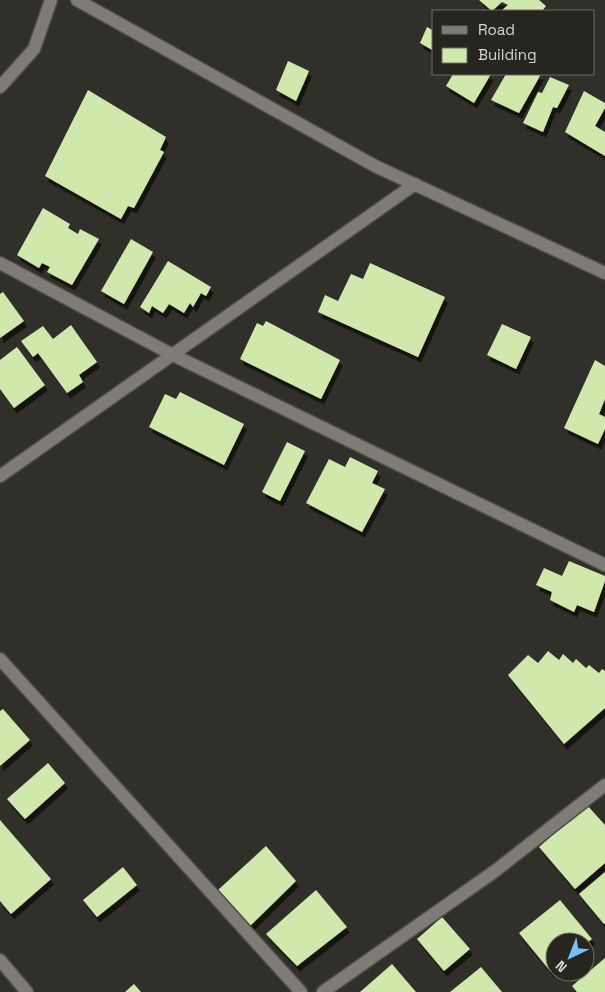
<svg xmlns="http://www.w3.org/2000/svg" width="605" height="992" font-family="'Space Grotesk',sans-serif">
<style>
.building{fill:#d1e8ad;filter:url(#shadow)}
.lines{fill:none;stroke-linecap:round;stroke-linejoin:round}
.minor-casing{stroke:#4e4c48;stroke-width:15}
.minor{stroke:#7e7c75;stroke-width:12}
</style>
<defs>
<filter id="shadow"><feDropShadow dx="3" dy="5.5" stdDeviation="0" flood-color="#0009"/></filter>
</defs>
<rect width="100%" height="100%" fill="#312f29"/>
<g class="building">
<path d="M 479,0 L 539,0 L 546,6 L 542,11 L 501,11 L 508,5 L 502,2 L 492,11 Z"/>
<path d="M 427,27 L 434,31 L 434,51 L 420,43 Z"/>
<path d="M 288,61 L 309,71 L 296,101 L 276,90 Z"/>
<path d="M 453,74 L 491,74 L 474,103 L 446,86 Z"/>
<path d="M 506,74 L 541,74 L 519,113 L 491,100 Z"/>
<path d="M 550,77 L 569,85 L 557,108 L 553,107 L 543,132 L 523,123 L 538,92 L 542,93 Z"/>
<path d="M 88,90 L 166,137 L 160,150 L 164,152 L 134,208 L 128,206 L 121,219 L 45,176 Z"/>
<path d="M 584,91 L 605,103 L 605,108 L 595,126 L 605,132 L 605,156 L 565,132 Z"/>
<path d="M 43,208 L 70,224 L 68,228 L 78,234 L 80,229 L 99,239 L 72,285 L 47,272 L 50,267 L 42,263 L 39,268 L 17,255 Z"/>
<path d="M 131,239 L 153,252 L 124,304 L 101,291 Z"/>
<path d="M 168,261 L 211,287 L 206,296 L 201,293 L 193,307 L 190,303 L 184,313 L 169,304 L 163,313 L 152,306 L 149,313 L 140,307 Z"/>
<path d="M 370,263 L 445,297 L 418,357 L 318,312 L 325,295 L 338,301 L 351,274 L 363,279 Z"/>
<path d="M 3,292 L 24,321 L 0,338 L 0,294 Z"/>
<path d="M 266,321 L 340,360 L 321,399 L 240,359 L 257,323 L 263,326 Z"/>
<path d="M 502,324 L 531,337 L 516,369 L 487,355 Z"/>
<path d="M 71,325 L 97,362 L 79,375 L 83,382 L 67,393 L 38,353 L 33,357 L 21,341 L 43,326 L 53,339 Z"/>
<path d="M 17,347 L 45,385 L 14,408 L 0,389 L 0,360 Z"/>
<path d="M 595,360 L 605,366 L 605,399 L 599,414 L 605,417 L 605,429 L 598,444 L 564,428 Z"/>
<path d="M 180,392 L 244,424 L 224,465 L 149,427 L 165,394 L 176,399 Z"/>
<path d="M 287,442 L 305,451 L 280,501 L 262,492 Z"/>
<path d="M 350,457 L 378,471 L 372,483 L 385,489 L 362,532 L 306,503 L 329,459 L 345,467 Z"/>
<path d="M 569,561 L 605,576 L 605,581 L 594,612 L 577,605 L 574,612 L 550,600 L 552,592 L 536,585 L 544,568 L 562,576 Z"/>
<path d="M 548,651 L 559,660 L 563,654 L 573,663 L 576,659 L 586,668 L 589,665 L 599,673 L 602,669 L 605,671 L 605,708 L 564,744 L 508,675 L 528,655 L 538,663 Z"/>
<path d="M 3,709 L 30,740 L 0,766 L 0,711 Z"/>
<path d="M 48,763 L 65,783 L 25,819 L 7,799 Z"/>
<path d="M 587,805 L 605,825 L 605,863 L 575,889 L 539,847 Z"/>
<path d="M 0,820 L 51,879 L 11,914 L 0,901 Z"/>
<path d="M 266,846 L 296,881 L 250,926 L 218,890 Z"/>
<path d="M 123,867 L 137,885 L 97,917 L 83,900 Z"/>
<path d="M 605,872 L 605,923 L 604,924 L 579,894 Z"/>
<path d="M 316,890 L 347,927 L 297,966 L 266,934 Z"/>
<path d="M 560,900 L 592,939 L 585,944 L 585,942 L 555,942 L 555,969 L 551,972 L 519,933 Z"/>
<path d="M 442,917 L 470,949 L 444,971 L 417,939 Z"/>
<path d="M 605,958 L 605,992 L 577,992 L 572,986 Z"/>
<path d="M 392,964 L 416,992 L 360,992 Z"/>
<path d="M 481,967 L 502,992 L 450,992 Z"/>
<path d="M 134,984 L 141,992 L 125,992 Z"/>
</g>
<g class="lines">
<defs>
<g id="minor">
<path d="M 77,0 L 375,166 L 605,273"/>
<path d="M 0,87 L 34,49 L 51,0"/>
<path d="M 0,263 L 173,355 L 605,565"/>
<path d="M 0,476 L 415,184"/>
<path d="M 0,659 L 301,992"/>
<path d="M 0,960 L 27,992"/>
<path d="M 323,992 L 495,871 L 605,785"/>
</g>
</defs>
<use href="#minor" class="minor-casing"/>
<use href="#minor" class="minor"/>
</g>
<rect x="432" y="10" width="162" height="65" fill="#27251f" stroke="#6d6c67"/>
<rect x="442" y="26" width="25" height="8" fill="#7e7c75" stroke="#6d6c67"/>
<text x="478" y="35" font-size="15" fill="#d7d6d2">Road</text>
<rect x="442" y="48" width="25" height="15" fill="#d1e8ad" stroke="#6d6c67"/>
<text x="478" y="60" font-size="15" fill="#d7d6d2">Building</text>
<g transform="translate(570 957) rotate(223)"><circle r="24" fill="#27251f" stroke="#6d6c67"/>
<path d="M0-4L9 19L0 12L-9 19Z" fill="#77bff7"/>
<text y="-8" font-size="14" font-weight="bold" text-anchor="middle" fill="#d7d6d2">N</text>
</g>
</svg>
